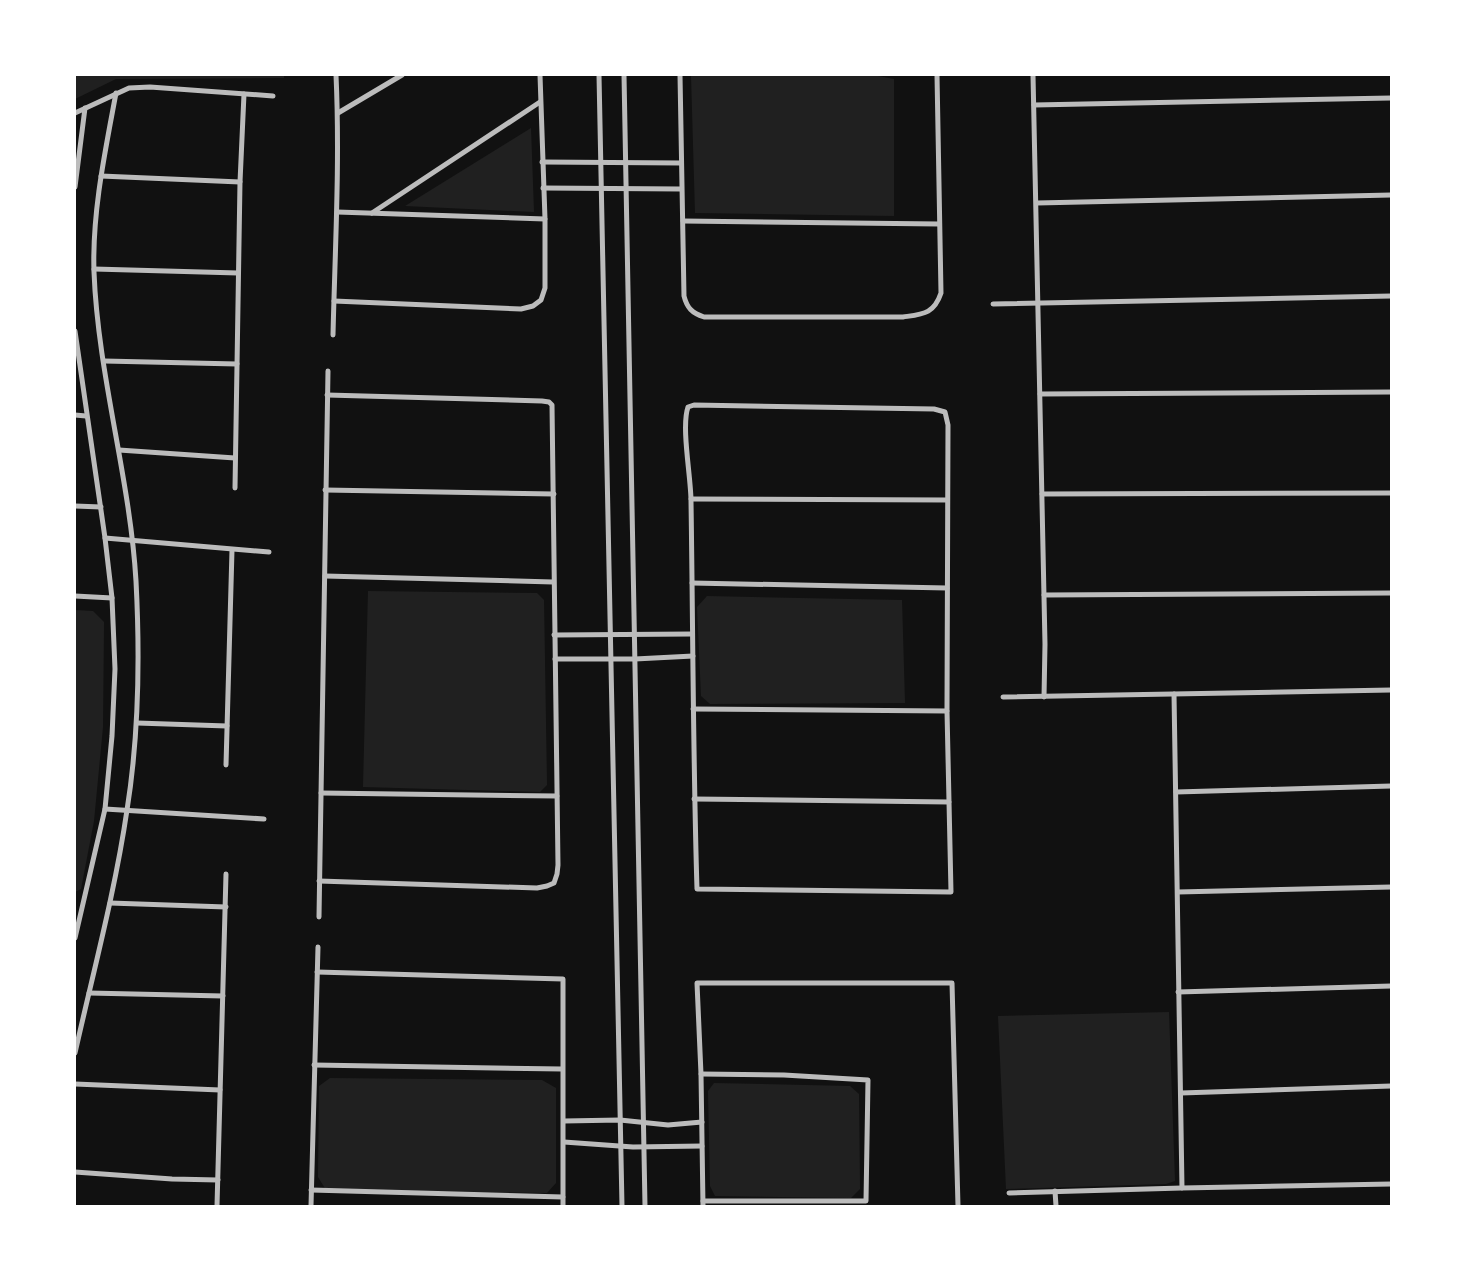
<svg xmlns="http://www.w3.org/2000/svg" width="1466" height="1281" font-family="Inter,sans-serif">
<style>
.green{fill:#202020}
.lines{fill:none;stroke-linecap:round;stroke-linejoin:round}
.minor{stroke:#bcbcbc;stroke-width:5}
</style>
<rect width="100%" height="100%" fill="#111"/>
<g class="green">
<path d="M 75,75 L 284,75 L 284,78 L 116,79 L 75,99 Z"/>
<path d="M 691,75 L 873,75 L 894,79 L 894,216 L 695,213 Z"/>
<path d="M 531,128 L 534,212 L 405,206 Z"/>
<path d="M 368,591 L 537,593 L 544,600 L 547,785 L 540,792 L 363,787 Z"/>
<path d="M 707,596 L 902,600 L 905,703 L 710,704 L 701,696 L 697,607 Z"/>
<path d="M 75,610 L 93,611 L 104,622 L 103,727 L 94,821 L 81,889 L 75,892 Z"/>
<path d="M 1169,1012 L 1175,1181 L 1166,1184 L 1006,1189 L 998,1016 Z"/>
<path d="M 330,1078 L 542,1080 L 556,1088 L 556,1183 L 547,1193 L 326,1190 L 318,1177 L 319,1086 Z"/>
<path d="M 714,1083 L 850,1086 L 859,1094 L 860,1189 L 851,1198 L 715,1196 L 710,1186 L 708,1091 Z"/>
</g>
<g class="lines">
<g class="minor">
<path d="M 599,75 L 622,1206"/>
<path d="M 624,75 L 645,1206"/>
<path d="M 680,75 L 684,296 C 687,308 692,313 704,317 L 903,317 C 923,314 934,314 941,293 L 937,75"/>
<path d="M 1033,75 L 1045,644 L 1044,697"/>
<path d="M 1034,105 L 1391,98"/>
<path d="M 75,113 L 129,88 L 150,87 L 273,96"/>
<path d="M 338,113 L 402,75"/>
<path d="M 542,162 L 681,163"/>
<path d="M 101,176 L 240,182"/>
<path d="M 75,187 L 85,108"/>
<path d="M 543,188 L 681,189"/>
<path d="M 1037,203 L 1391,195"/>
<path d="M 337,212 L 545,219"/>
<path d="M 372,213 L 540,102"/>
<path d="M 683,221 L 939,224"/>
<path d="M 94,269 L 238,273"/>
<path d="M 334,301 L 521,309 L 533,306 L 541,300 L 545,288 L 545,219 L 540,75"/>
<path d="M 993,304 L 1391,296"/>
<path d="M 75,331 L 105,538 L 112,598 L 115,669 L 112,736 L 105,809 L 75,938"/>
<path d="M 333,335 C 335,249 340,162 336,75"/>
<path d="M 104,361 L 237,364"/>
<path d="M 1040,394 L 1391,392"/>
<path d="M 694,405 L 934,409 L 945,412 L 948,425 L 947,711 L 951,892 L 697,889 C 693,760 693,631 691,501 C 691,477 681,427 688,407 Z"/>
<path d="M 75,415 L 86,416"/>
<path d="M 119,450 L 235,458"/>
<path d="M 235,488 L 240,182 L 244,94"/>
<path d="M 325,490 L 554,494"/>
<path d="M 1042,494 L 1391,493"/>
<path d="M 691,499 L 947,500"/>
<path d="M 75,506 L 101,507"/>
<path d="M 105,538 L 269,552"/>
<path d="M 325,576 L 553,582"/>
<path d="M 692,583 L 947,588"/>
<path d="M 1044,595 L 1391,593"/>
<path d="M 75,596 L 112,598"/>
<path d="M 554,635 L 692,634"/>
<path d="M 555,659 L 635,659 L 693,656"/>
<path d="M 1174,694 L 1182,1188"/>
<path d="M 1003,697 L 1391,690"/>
<path d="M 693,709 L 947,711"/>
<path d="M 137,723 L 227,726"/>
<path d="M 226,765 L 232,550"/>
<path d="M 1176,792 L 1391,786"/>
<path d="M 321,793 L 557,796"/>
<path d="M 694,799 L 949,802"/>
<path d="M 105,809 L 264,819"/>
<path d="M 319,881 L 537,888 L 547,886 L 554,883 L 557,874 L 558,865 L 552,405 L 549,402 L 542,401 L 327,395"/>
<path d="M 1178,892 L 1391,887"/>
<path d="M 110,903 L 226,907"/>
<path d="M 319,917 L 328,371"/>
<path d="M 317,972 L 563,979 L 563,1206"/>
<path d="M 1178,992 L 1391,986"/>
<path d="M 89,993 L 223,996"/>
<path d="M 75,1053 C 93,973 115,892 127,810 C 139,735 140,657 136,581 C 130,478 98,376 94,272 C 92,213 105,152 116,93"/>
<path d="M 314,1065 L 562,1069"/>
<path d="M 701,1074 L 784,1075 L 868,1080 L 866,1201 L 703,1201"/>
<path d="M 75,1084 L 220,1090"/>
<path d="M 1181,1093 L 1391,1086"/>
<path d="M 564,1121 L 620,1120 L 668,1125 L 702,1122"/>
<path d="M 564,1142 L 633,1147 L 702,1146"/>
<path d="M 75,1172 L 172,1179 L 218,1180"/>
<path d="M 311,1190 L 563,1197"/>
<path d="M 1055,1191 L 1056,1206"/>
<path d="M 1009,1193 L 1182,1188 L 1391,1184"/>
<path d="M 217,1206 L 226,874"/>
<path d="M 311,1206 L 318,947"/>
<path d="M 703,1206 L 701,1074 L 697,983 L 952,983 L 958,1206"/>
</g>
</g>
<rect width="1466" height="1281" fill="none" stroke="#ffffff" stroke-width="152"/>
</svg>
